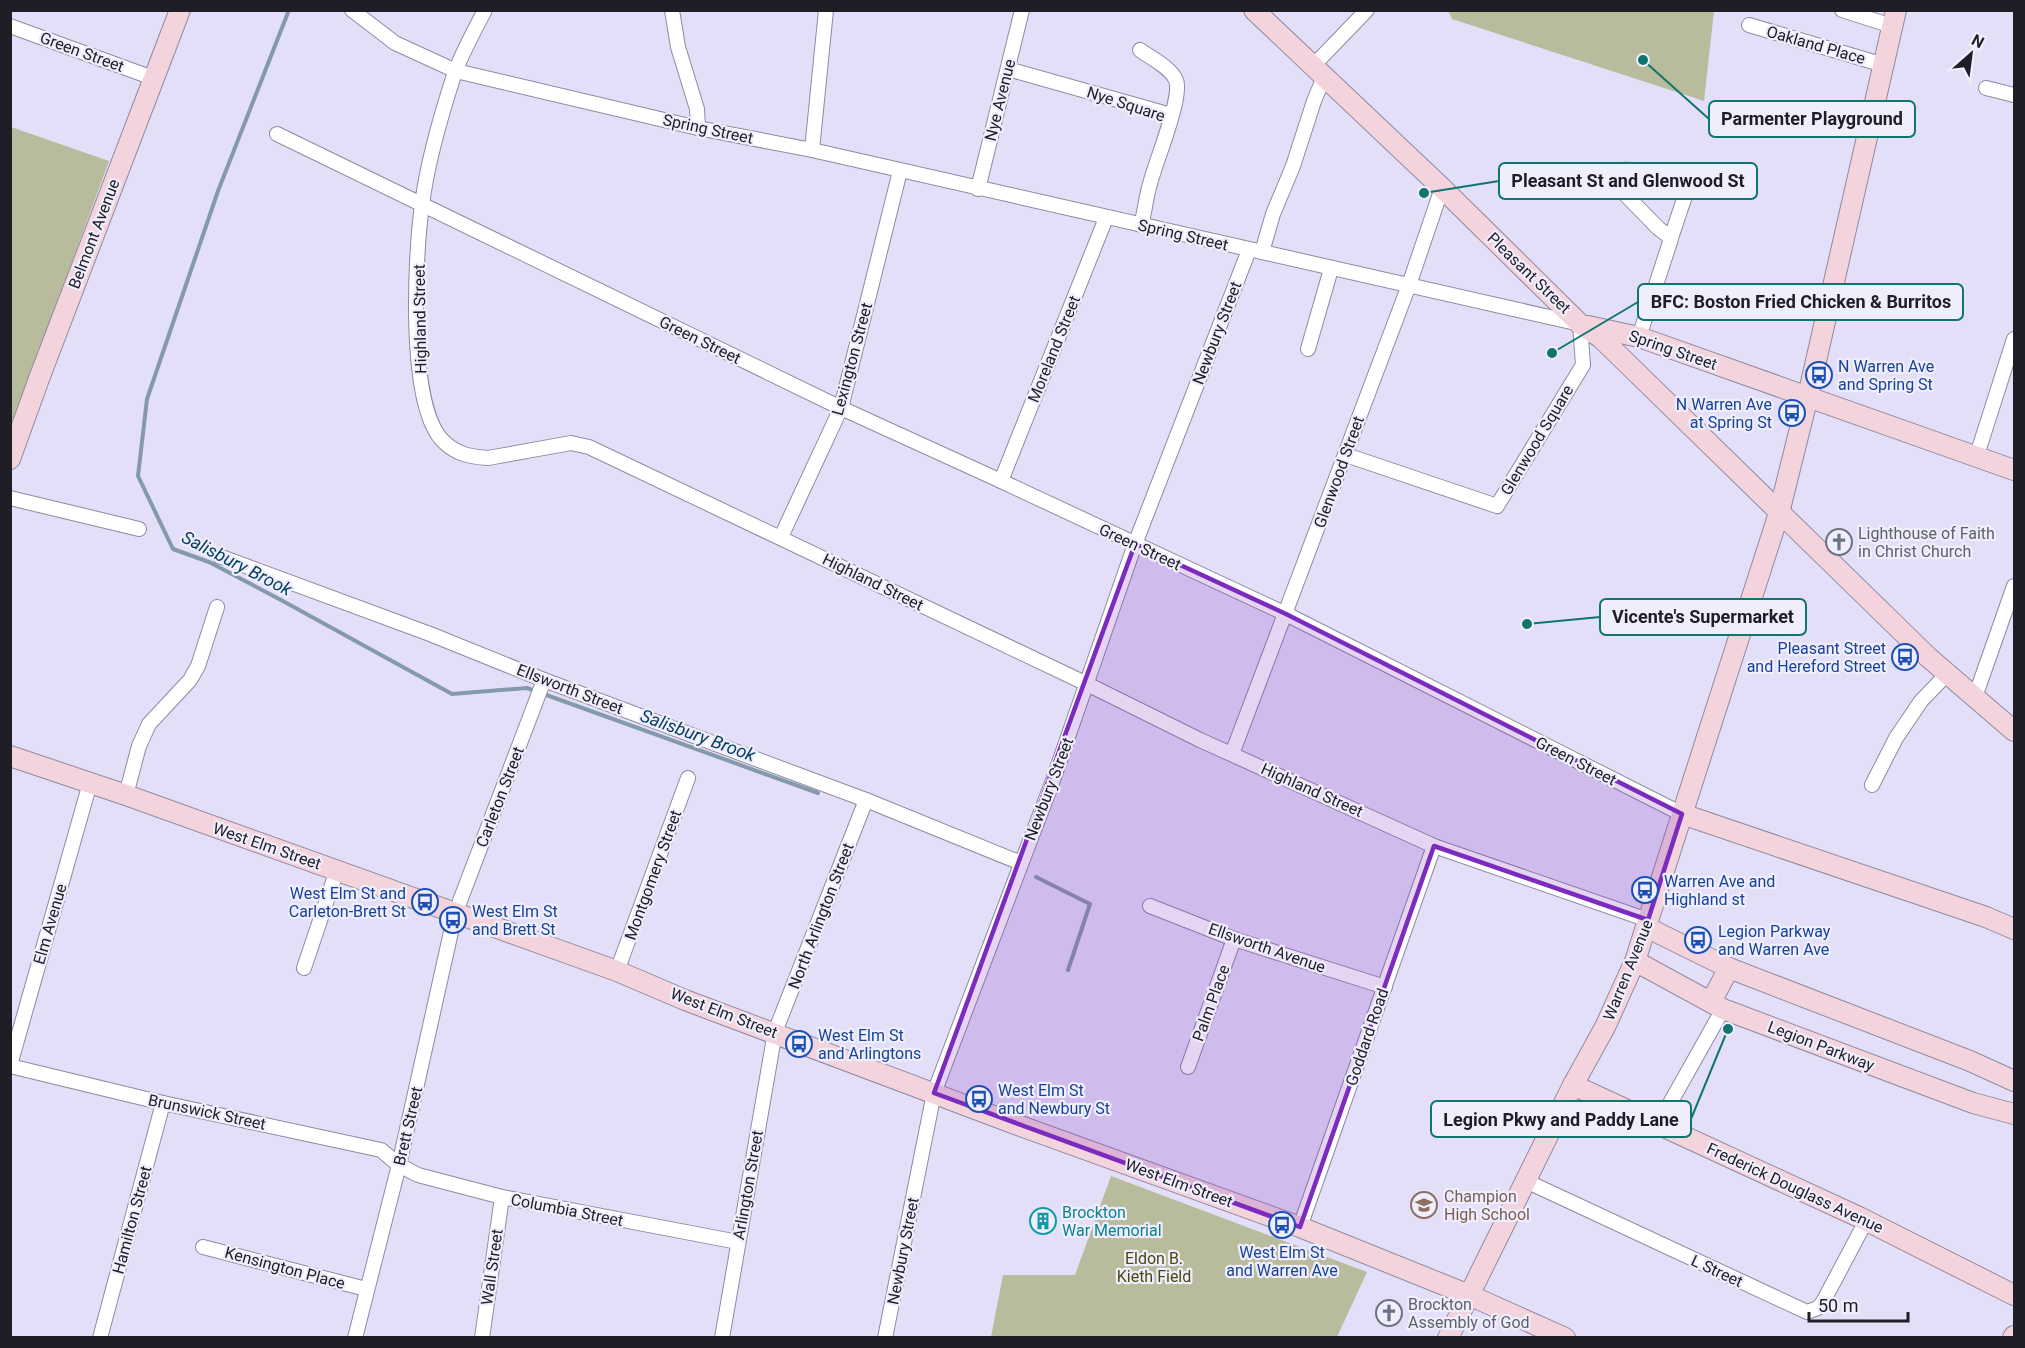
<svg xmlns="http://www.w3.org/2000/svg" width="2025" height="1348" font-family="Roboto,sans-serif">
<style>
.green{fill:#b9bb9d}
.lines{fill:none;stroke-linecap:round;stroke-linejoin:round}
.stream{stroke:#849aab;stroke-width:4}
.street-casing{stroke:#8f8aa1;stroke-width:16}
.secondary-casing{stroke:#8f8aa1;stroke-width:22}
.street{stroke:#fff;stroke-width:14}
.secondary{stroke:#f4d4dc;stroke-width:20}
.marked{fill:#7b2cbf;fill-opacity:0.2;stroke:#7b2cbf;stroke-width:4.5;stroke-linejoin:round}
.labels{text-anchor:middle;dominant-baseline:central;stroke-width:4.5;stroke-linejoin:round;paint-order:stroke}
.street-label{font-size:16px;fill:#1f1d26;stroke:#f0edfd}
.transit-label{font-size:16px;fill:#164399;stroke:#f0edfd;text-anchor:start}
.worship-label{font-size:16px;fill:#5b616d;stroke:#f0edfd;text-anchor:start}
.education-label{font-size:16px;fill:#785e54;stroke:#f0edfd;text-anchor:start}
.culture-label{font-size:16px;fill:#0d838f;stroke:#f0edfd;text-anchor:start}
.park-label{font-size:16px;fill:#484911;stroke:#f0edfd}
.water-label{font-size:18px;font-style:italic;fill:#023f5d;stroke:#f0edfd}
.leader{fill:none;stroke:#0f766e;stroke-width:2}
.callout-dot{fill:#0f766e;stroke:#f0edfd;stroke-width:2}
.callout{fill:#f0edfd;stroke:#0f766e;stroke-width:2}
.callout-label{font-size:18px;text-anchor:middle;font-weight:bold;fill:#1f1d26}
</style>
<rect width="100%" height="100%" fill="#e4dff8"/>
<g class="green">
<path d="M 1448,11 L 1714,11 L 1704,101 L 1452,19 Z"/>
<path d="M 11,127 L 109,161 L 14,420 L 11,419 Z"/>
<path d="M 1111,1176 L 1367,1272 L 1337,1337 L 991,1337 L 1003,1275 L 1075,1275 Z"/>
</g>
<g class="lines">
<g class="stream">
<path d="M 289,10 L 218,191 L 147,399 L 138,476 L 173,549 L 209,562 L 281,600 L 452,694 L 527,688 L 818,793"/>
<path d="M 1036,877 L 1090,904 L 1068,970"/>
</g>
<defs>
<g id="street">
<path d="M 352,10 L 395,43 L 456,71 L 698,128 L 812,150 L 1580,324 L 1583,365 L 1497,506 L 1346,455"/>
<path d="M 485,10 C 474,31 463,51 455,72 C 442,112 427,163 422,205 C 415,255 407,405 443,441 C 456,454 470,457 488,458 L 571,443 L 589,447 L 1087,684 L 1200,740 L 1434,846 L 1648,920"/>
<path d="M 672,10 L 678,47 L 697,109 L 698,128"/>
<path d="M 1842,10 L 1892,26"/>
<path d="M 1749,25 L 1884,65"/>
<path d="M 10,26 L 153,78"/>
<path d="M 1140,50 C 1151,58 1170,67 1176,80 C 1183,97 1155,163 1150,184 C 1146,197 1145,211 1141,225"/>
<path d="M 1313,66 L 1367,10"/>
<path d="M 1008,69 L 1171,115"/>
<path d="M 1986,88 L 2014,95"/>
<path d="M 277,134 L 841,408 L 1001,481 L 1286,614 L 1682,814"/>
<path d="M 812,150 L 826,10"/>
<path d="M 978,189 L 1022,10"/>
<path d="M 1262,252 L 1273,214 L 1293,166 L 1314,101 L 1324,77"/>
<path d="M 1639,337 L 1670,242 L 1671,238 L 1685,196 L 1681,187 C 1662,179 1642,168 1621,170 L 1616,181 L 1619,188 L 1658,228 L 1671,238"/>
<path d="M 1308,349 L 1331,269"/>
<path d="M 1977,455 L 2014,339"/>
<path d="M 1001,481 L 1106,218"/>
<path d="M 10,498 L 139,529"/>
<path d="M 781,537 L 841,408 L 900,171"/>
<path d="M 219,556 L 430,634 L 544,680 L 866,800 L 1021,863"/>
<path d="M 1975,697 L 2014,586"/>
<path d="M 1232,754 L 1409,285 L 1442,188"/>
<path d="M 1872,785 L 1896,738 L 1921,701 L 1947,674"/>
<path d="M 126,795 L 139,746 L 149,724 L 190,680 L 198,666 L 217,607"/>
<path d="M 1150,906 L 1234,939 L 1385,987"/>
<path d="M 304,968 L 337,870"/>
<path d="M 617,971 L 688,778"/>
<path d="M 10,1065 L 90,783"/>
<path d="M 10,1066 L 163,1103 L 381,1150 L 399,1165 L 418,1175 L 502,1197 L 738,1242"/>
<path d="M 1188,1067 L 1234,939"/>
<path d="M 1659,1123 L 1723,1009"/>
<path d="M 1526,1181 L 1807,1312 L 1818,1308 L 1823,1302 L 1866,1221"/>
<path d="M 1300,1227 L 1434,846"/>
<path d="M 203,1247 L 366,1289"/>
<path d="M 100,1338 L 163,1103"/>
<path d="M 355,1338 L 399,1165 L 455,914 L 544,680"/>
<path d="M 482,1338 L 502,1197"/>
<path d="M 722,1338 L 775,1032 L 866,800"/>
<path d="M 885,1338 L 934,1093 L 1052,783 L 1135,544 L 1249,250"/>
</g>
<g id="secondary">
<path d="M 1254,10 L 1442,188 L 1580,324 L 1601,338 L 1928,657 L 2014,731"/>
<path d="M 1588,326 L 1639,337 L 2014,470"/>
<path d="M 10,459 L 40,376 L 180,10"/>
<path d="M 10,756 L 126,795 L 617,971 L 685,1000 L 1015,1124 L 1300,1227 L 1469,1295 L 1565,1338"/>
<path d="M 1682,814 L 1986,917 L 2014,929"/>
<path d="M 1646,927 L 1729,968 L 1970,1061 L 2014,1081"/>
<path d="M 1635,961 L 1723,1009 L 1973,1103 L 2014,1114"/>
<path d="M 1711,1002 L 1729,968"/>
<path d="M 1573,1085 L 1859,1217 L 2014,1295"/>
<path d="M 1448,1338 L 1573,1085 L 1605,1027 L 1635,961 L 1779,513 L 1808,396 L 1896,10"/>
<path d="M 2013,1338 L 2014,1336"/>
</g>
</defs>
<use href="#street" class="street-casing"/>
<use href="#secondary" class="secondary-casing"/>
<use href="#street" class="street"/>
<use href="#secondary" class="secondary"/>
</g>
<path class="marked" d="M 1135,544 L 1286,614 L 1682,814 L 1648,920 L 1434,846 L 1300,1227 L 934,1093 Z"/>
<defs>
<symbol id="bus-ring" viewBox="-11 -11 22 22"><circle r="9.5" fill="#f0edfd" stroke="#1a4fb4" stroke-width="1.5"/><path d="M-5-6H5V4H4V6H2V4H-2V6H-4V4H-5ZM-3.5-4V0h7V-4ZM-3.5 1.2v1.5H-2V1.2ZM2 1.2v1.5H3.5V1.2Z" fill="#1a4fb4"/></symbol>
<symbol id="church-ring" viewBox="-11 -11 22 22"><circle r="9.5" fill="#f0edfd" stroke="#6b7280" stroke-width="1.5"/><path d="M-1.2-6h2.4v3.5h3.3v2.4h-3.3V6h-2.4V-.1h-3.3v-2.4h3.3Z" fill="#6b7280"/></symbol>
<symbol id="school-ring" viewBox="-11 -11 22 22"><circle r="9.5" fill="#f0edfd" stroke="#8d6e63" stroke-width="1.5"/><path d="M0-5L7-2L0 1L-7-2ZM-4 1L0 2.5L4 1V4Q0 6-4 4Z" fill="#8d6e63"/></symbol>
<symbol id="building-ring" viewBox="-11 -11 22 22"><circle r="9.5" fill="#f0edfd" stroke="#0f9aa8" stroke-width="1.5"/><path d="M-4-6H4V6H1V3H-1V6H-4ZM-2.5-4.3h1.7v1.8h-1.7ZM.8-4.3h1.7v1.8H.8ZM-2.5-1h1.7V.8h-1.7ZM.8-1h1.7V.8H.8Z" fill="#0f9aa8"/></symbol>
</defs>
<g fill-rule="evenodd">
<use href="#bus-ring" x="1804" y="360" width="30" height="30"/>
<use href="#bus-ring" x="1777" y="398" width="30" height="30"/>
<use href="#church-ring" x="1824" y="527" width="30" height="30"/>
<use href="#bus-ring" x="1890" y="642" width="30" height="30"/>
<use href="#bus-ring" x="1630" y="875" width="30" height="30"/>
<use href="#bus-ring" x="410" y="887" width="30" height="30"/>
<use href="#bus-ring" x="438" y="905" width="30" height="30"/>
<use href="#bus-ring" x="1683" y="925" width="30" height="30"/>
<use href="#bus-ring" x="784" y="1029" width="30" height="30"/>
<use href="#bus-ring" x="964" y="1084" width="30" height="30"/>
<use href="#school-ring" x="1409" y="1190" width="30" height="30"/>
<use href="#building-ring" x="1028" y="1206" width="30" height="30"/>
<use href="#bus-ring" x="1267" y="1210" width="30" height="30"/>
<use href="#church-ring" x="1374" y="1298" width="30" height="30"/>
</g>
<g class="labels">
<g class="street-label">
<text transform="translate(1816 45) rotate(16)">Oakland Place</text>
<text transform="translate(82 52) rotate(20)">Green Street</text>
<text transform="translate(1000 100) rotate(-76)">Nye Avenue</text>
<text transform="translate(1126 104) rotate(18)">Nye Square</text>
<text transform="translate(708 129) rotate(12)">Spring Street</text>
<text transform="translate(94 234) rotate(-69)">Belmont Avenue</text>
<text transform="translate(1183 235) rotate(13)">Spring Street</text>
<text transform="translate(1529 273) rotate(44)">Pleasant Street</text>
<text transform="translate(420 319) rotate(-91)">Highland Street</text>
<text transform="translate(1217 333) rotate(-69)">Newbury Street</text>
<text transform="translate(700 340) rotate(26)">Green Street</text>
<text transform="translate(1054 349) rotate(-68)">Moreland Street</text>
<text transform="translate(1673 350) rotate(19)">Spring Street</text>
<text transform="translate(852 359) rotate(-75)">Lexington Street</text>
<text transform="translate(1537 440) rotate(-59)">Glenwood Square</text>
<text transform="translate(1339 472) rotate(-70)">Glenwood Street</text>
<text transform="translate(1140 547) rotate(25)">Green Street</text>
<text transform="translate(873 582) rotate(26)">Highland Street</text>
<text transform="translate(570 689) rotate(21)">Ellsworth Street</text>
<text transform="translate(1576 761) rotate(27)">Green Street</text>
<text transform="translate(1049 789) rotate(-69)">Newbury Street</text>
<text transform="translate(1312 790) rotate(24)">Highland Street</text>
<text transform="translate(500 797) rotate(-69)">Carleton Street</text>
<text transform="translate(267 846) rotate(19)">West Elm Street</text>
<text transform="translate(653 875) rotate(-70)">Montgomery Street</text>
<text transform="translate(821 916) rotate(-69)">North Arlington Street</text>
<text transform="translate(50 924) rotate(-74)">Elm Avenue</text>
<text transform="translate(1267 948) rotate(19)">Ellsworth Avenue</text>
<text transform="translate(1628 970) rotate(-68)">Warren Avenue</text>
<text transform="translate(1211 1003) rotate(-70)">Palm Place</text>
<text transform="translate(724 1013) rotate(21)">West Elm Street</text>
<text transform="translate(1367 1037) rotate(-71)">Goddard Road</text>
<text transform="translate(1821 1046) rotate(21)">Legion Parkway</text>
<text transform="translate(207 1112) rotate(12)">Brunswick Street</text>
<text transform="translate(408 1126) rotate(-77)">Brett Street</text>
<text transform="translate(1179 1183) rotate(20)">West Elm Street</text>
<text transform="translate(748 1185) rotate(-80)">Arlington Street</text>
<text transform="translate(1795 1188) rotate(25)">Frederick Douglass Avenue</text>
<text transform="translate(567 1210) rotate(11)">Columbia Street</text>
<text transform="translate(132 1220) rotate(-75)">Hamilton Street</text>
<text transform="translate(903 1251) rotate(-79)">Newbury Street</text>
<text transform="translate(492 1267) rotate(-82)">Wall Street</text>
<text transform="translate(285 1268) rotate(15)">Kensington Place</text>
<text transform="translate(1717 1271) rotate(25)">L Street</text>
</g>
<g class="transit-label">
<text x="1838" y="366">N Warren Ave<tspan x="1838" dy="18">and Spring St</tspan></text>
<text x="1772" y="404" text-anchor="end">N Warren Ave<tspan x="1772" dy="18">at Spring St</tspan></text>
<text x="1886" y="648" text-anchor="end">Pleasant Street<tspan x="1886" dy="18">and Hereford Street</tspan></text>
<text x="1664" y="881">Warren Ave and<tspan x="1664" dy="18">Highland st</tspan></text>
<text x="406" y="893" text-anchor="end">West Elm St and<tspan x="406" dy="18">Carleton-Brett St</tspan></text>
<text x="472" y="911">West Elm St<tspan x="472" dy="18">and Brett St</tspan></text>
<text x="1718" y="931">Legion Parkway<tspan x="1718" dy="18">and Warren Ave</tspan></text>
<text x="818" y="1035">West Elm St<tspan x="818" dy="18">and Arlingtons</tspan></text>
<text x="998" y="1090">West Elm St<tspan x="998" dy="18">and Newbury St</tspan></text>
<text x="1282" y="1252" text-anchor="middle">West Elm St<tspan x="1282" dy="18">and Warren Ave</tspan></text>
</g>
<g class="worship-label">
<text x="1858" y="533">Lighthouse of Faith<tspan x="1858" dy="18">in Christ Church</tspan></text>
<text x="1408" y="1304">Brockton<tspan x="1408" dy="18">Assembly of God</tspan></text>
</g>
<g class="education-label">
<text x="1444" y="1196">Champion<tspan x="1444" dy="18">High School</tspan></text>
</g>
<g class="culture-label">
<text x="1062" y="1212">Brockton<tspan x="1062" dy="18">War Memorial</tspan></text>
</g>
<g class="park-label">
<text x="1154" y="1258">Eldon B.<tspan x="1154" dy="18">Kieth Field</tspan></text>
</g>
<g class="water-label">
<text transform="translate(237 563) rotate(27)">Salisbury Brook</text>
<text transform="translate(698 735) rotate(20)">Salisbury Brook</text>
</g>
</g>
<path class="leader" d="M1643 60L1709 119M1424 193L1499 181M1552 353L1638 302M1527 624L1600 617M1728 1029L1691 1119"/>
<g class="callout-dot">
<circle cx="1643" cy="60" r="6"/>
<circle cx="1424" cy="193" r="6"/>
<circle cx="1552" cy="353" r="6"/>
<circle cx="1527" cy="624" r="6"/>
<circle cx="1728" cy="1029" r="6"/>
</g>
<g class="callout">
<rect x="1709" y="101" width="206" height="36" rx="6"/>
<rect x="1499" y="163" width="258" height="36" rx="6"/>
<rect x="1638" y="284" width="325" height="36" rx="6"/>
<rect x="1600" y="599" width="206" height="36" rx="6"/>
<rect x="1431" y="1101" width="260" height="36" rx="6"/>
</g>
<g class="callout-label">
<text x="1812" y="125">Parmenter Playground</text>
<text x="1628" y="187">Pleasant St and Glenwood St</text>
<text x="1801" y="308">BFC: Boston Fried Chicken &amp; Burritos</text>
<text x="1703" y="623">Vicente's Supermarket</text>
<text x="1561" y="1126">Legion Pkwy and Paddy Lane</text>
</g>
<rect width="2025" height="1348" fill="none" stroke="#1f1d26" stroke-width="24"/>
<g transform="translate(1971 54) rotate(28)" stroke="#f0edfd" stroke-width="4.5" paint-order="stroke">
<path d="M0-4.5L10 22L0 15L-10 22Z" fill="#1f1d26"/>
<text y="-9" font-size="16" font-weight="bold" text-anchor="middle" fill="#1f1d26">N</text>
</g>
<path d="M1809 1312v9h99v-9" fill="none" stroke="#1f1d26" stroke-width="3"/>
<text x="1818" y="1312" font-size="18" fill="#1f1d26" stroke="#f0edfd" stroke-width="4.5" paint-order="stroke">50 m</text>
</svg>
